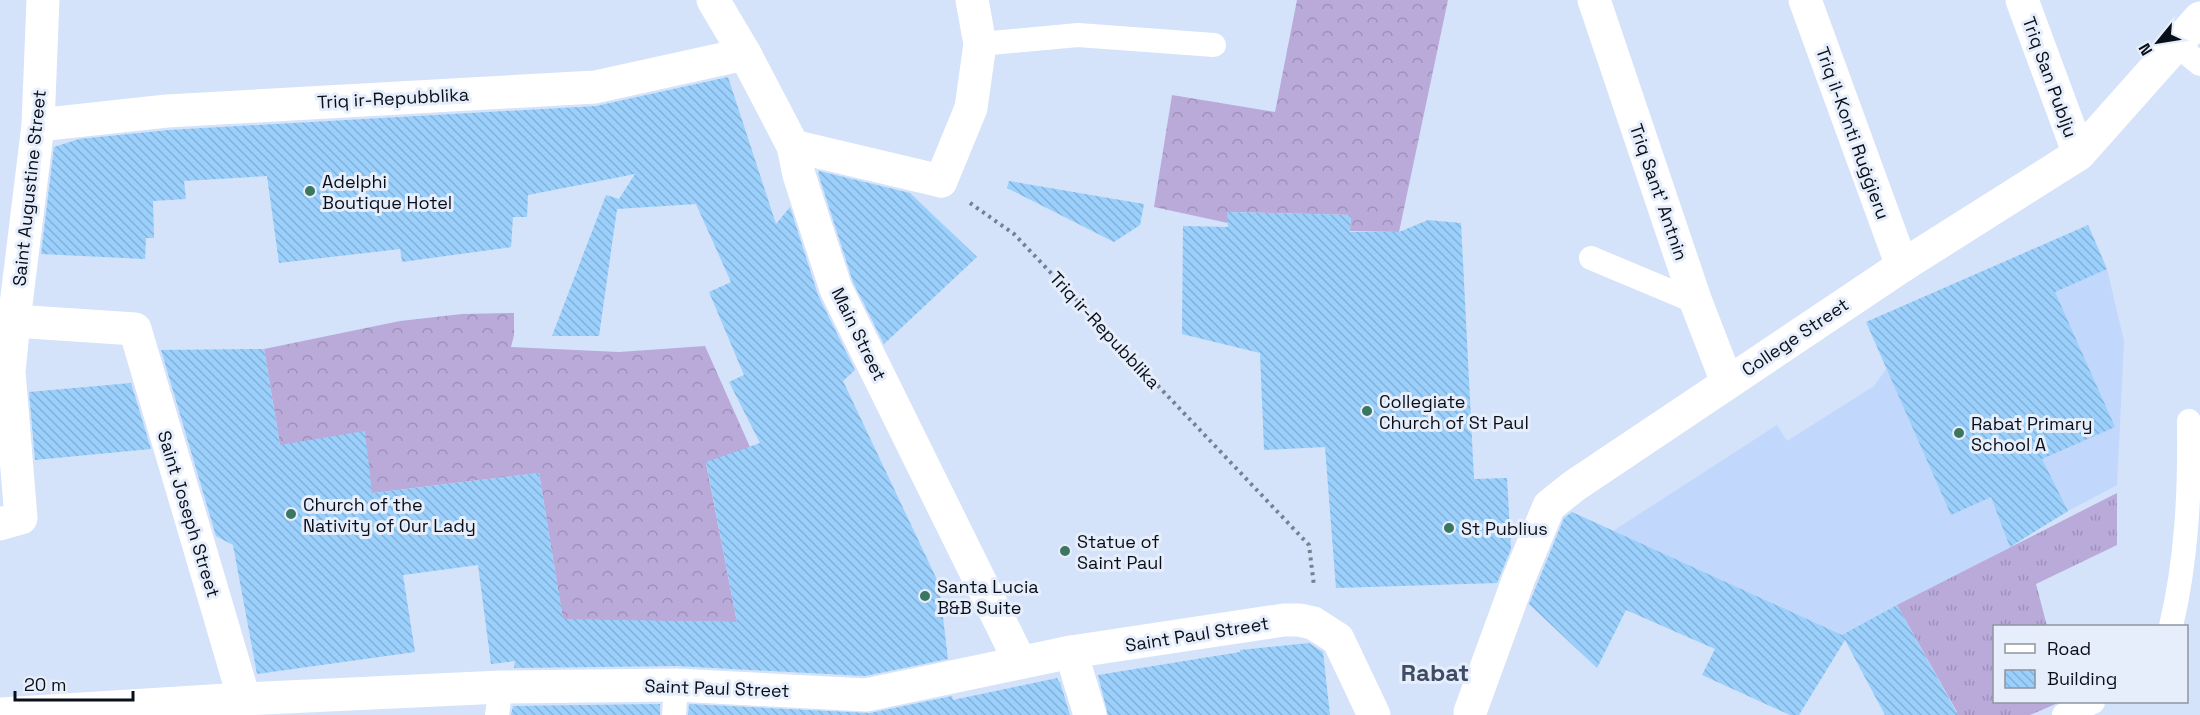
<svg xmlns="http://www.w3.org/2000/svg" width="2200" height="715" font-family="'Space Grotesk',sans-serif">
<style>
.built{fill:#c2d7fc}
.grass{fill:url(#grass-tufts)}
.forest{fill:url(#forest-crowns)}
.building{fill:url(#building-back-hatch)}
.lines{fill:none;stroke-linecap:round;stroke-linejoin:round}
.path{stroke:#768092;stroke-width:4;stroke-dasharray:3 4.5;stroke-linecap:butt}
.service{stroke:#fff;stroke-width:24}
.pedestrian{stroke:#fff;stroke-width:33}
.minor{stroke:#fff;stroke-width:33}
.poi-dot{fill:#3b7660;stroke:#e7eefb;stroke-width:2}
.labels{text-anchor:middle;dominant-baseline:central;stroke-width:6;stroke-linejoin:round;paint-order:stroke}
.street-label{font-size:18px;fill:#090f19;stroke:#e7eefb}
.poi-label{font-size:18px;fill:#090f19;stroke:#e7eefb;text-anchor:start}
.district-label{font-size:24px;font-weight:bold;fill:#3e4c65;stroke:#e7eefb}
</style>
<defs>
<pattern id="grass-tufts" width="24" height="20" patternUnits="userSpaceOnUse" patternTransform="scale(1.5)"><rect width="24" height="20" fill="#b9aada"/><path d="M3 7l-1-3M5 7V3M7 7l1-3M15 17l-1-3M17 17v-4M19 17l1-3" fill="none" stroke="#9e91ba"/></pattern>
<pattern id="forest-crowns" width="20" height="18" patternUnits="userSpaceOnUse" patternTransform="scale(1.5)"><rect width="20" height="18" fill="#b9aada"/><path d="M2 6a3 3 0 1 1 6 0M12 15a3 3 0 1 1 6 0" fill="none" stroke="#9e91ba"/></pattern>
<pattern id="building-back-hatch" width="6" height="6" patternUnits="userSpaceOnUse" patternTransform="scale(1.5)"><rect width="6" height="6" fill="#9ad0fb"/><path d="M-1 5l2 2M0 0l6 6M5-1l2 2" fill="none" stroke="#83b1d7"/></pattern>
</defs>
<rect width="100%" height="100%" fill="#d4e2fa"/>
<path class="built" d="M 2088,225 L 2107,269 L 2124,341 L 2117,485 L 2068,511 L 2010,547 L 1842,635 L 1613,531 L 1777,425 L 1787,441 L 1874,386 L 1887,368 Z"/>
<path class="grass" d="M 2117,493 L 2117,545 L 2036,584 L 2047,626 L 1994,626 L 1994,702 L 2060,702 L 2030,715 L 1953,715 L 1957,712 L 1897,605 Z"/>
<g class="forest">
<path d="M 1297,0 L 1448,0 L 1399,232 L 1350,231 L 1351,215 L 1228,212 L 1228,223 L 1154,207 L 1172,95 L 1275,112 Z"/>
<path d="M 514,313 L 514,335 L 511,347 L 619,352 L 705,346 L 750,447 L 706,463 L 737,622 L 563,620 L 539,473 L 372,493 L 280,445 L 264,349 L 400,321 L 462,314 Z"/>
</g>
<g class="building">
<path d="M 728,77 L 776,224 L 790,207 L 818,295 L 855,370 L 843,381 L 939,584 L 948,659 L 865,676 L 677,666 L 514,668 L 515,661 L 491,664 L 478,565 L 403,575 L 415,652 L 257,674 L 233,545 L 216,536 L 161,350 L 264,349 L 280,445 L 365,431 L 372,493 L 539,473 L 563,619 L 737,622 L 706,462 L 760,443 L 729,382 L 744,375 L 709,292 L 731,282 L 696,204 L 617,209 L 599,336 L 552,336 L 606,195 L 619,199 L 635,174 L 528,195 L 527,217 L 513,217 L 511,247 L 402,262 L 400,249 L 279,263 L 267,176 L 184,181 L 186,199 L 153,201 L 154,238 L 146,238 L 145,259 L 41,254 L 54,147 L 79,139 L 169,130 L 596,106 Z"/>
<path d="M 819,171 L 910,193 L 977,257 L 884,344 L 853,282 L 818,173 Z"/>
<path d="M 1009,181 L 1144,204 L 1140,225 L 1114,242 L 1007,188 Z"/>
<path d="M 1227,212 L 1351,215 L 1350,232 L 1399,232 L 1428,220 L 1461,223 L 1474,479 L 1507,478 L 1511,549 L 1497,583 L 1336,588 L 1325,447 L 1264,450 L 1260,353 L 1182,334 L 1183,226 L 1228,227 Z"/>
<path d="M 2088,225 L 2107,269 L 2055,292 L 2115,427 L 2042,459 L 2068,511 L 2010,547 L 1991,497 L 1951,515 L 1866,322 Z"/>
<path d="M 131,383 L 151,449 L 35,460 L 29,392 Z"/>
<path d="M 1572,512 L 1842,635 L 1897,605 L 1958,715 L 1885,715 L 1845,640 L 1799,715 L 1790,715 L 1702,675 L 1715,649 L 1626,610 L 1597,668 L 1529,604 L 1564,518 Z"/>
<path d="M 1309,643 L 1323,652 L 1330,715 L 1108,715 L 1098,675 L 1240,652 L 1240,650 Z"/>
<path d="M 1057,678 L 1059,682 L 1060,682 L 1070,715 L 688,715 L 689,704 L 870,713 L 952,696 L 953,700 Z"/>
<path d="M 660,704 L 660,715 L 511,715 L 513,706 Z"/>
</g>
<g class="lines">
<path class="path" d="M 970,203 L 1014,234 L 1309,545 L 1314,586"/>
<g class="service">
<path d="M 980,44 L 1078,35 L 1214,45"/>
<path d="M 2177,45 L 2200,64"/>
<path d="M 1591,258 L 1696,302"/>
<path d="M 2171,626 C 2187,559 2190,490 2189,421"/>
<path d="M 497,715 L 501,687"/>
<path d="M 674,715 L 676,685"/>
<path d="M 2064,715 L 2093,702"/>
</g>
<g class="pedestrian">
<path d="M 38,125 L 167,111 L 595,87 L 745,54"/>
<path d="M 941,181 L 971,108 L 980,44 L 972,0"/>
<path d="M 0,524 L 21,518 L 9,372 L 14,321"/>
</g>
<g class="minor">
<path d="M 43,0 L 38,125 L 14,321 L 135,329 L 240,685 L 243,699"/>
<path d="M 713,0 L 745,54 L 793,146 L 799,175 L 836,289 L 1020,662"/>
<path d="M 1594,0 L 1696,302 L 1727,382"/>
<path d="M 1805,0 L 1902,266"/>
<path d="M 2022,0 L 2079,154"/>
<path d="M 793,146 L 941,181"/>
<path d="M 1071,652 L 1090,715"/>
<path d="M 1470,712 L 1519,578 L 1549,506 L 1574,486 L 1902,266 L 2079,154 L 2200,18"/>
<path d="M 0,714 L 243,699 L 501,687 L 676,685 L 866,695 L 1071,652 L 1284,620 L 1299,620 L 1313,623 L 1338,639 L 1374,715"/>
</g>
</g>
<g class="poi-dot">
<circle cx="310" cy="191" r="6"/>
<circle cx="1367" cy="411" r="6"/>
<circle cx="1959" cy="433" r="6"/>
<circle cx="291" cy="514" r="6"/>
<circle cx="1449" cy="528" r="6"/>
<circle cx="1065" cy="551" r="6"/>
<circle cx="925" cy="596" r="6"/>
</g>
<g class="labels">
<g class="street-label">
<text transform="translate(2050 77) rotate(70)">Triq San Publju</text>
<text transform="translate(393 98) rotate(-3)">Triq ir-Repubblika</text>
<text transform="translate(1853 133) rotate(70)">Triq il-Konti Ruġġieru</text>
<text transform="translate(29 188) rotate(-84)">Saint Augustine Street</text>
<text transform="translate(1659 192) rotate(71)">Triq Sant' Antnin</text>
<text transform="translate(1105 330) rotate(47)">Triq ir-Repubblika</text>
<text transform="translate(859 334) rotate(64)">Main Street</text>
<text transform="translate(1795 337) rotate(-34)">College Street</text>
<text transform="translate(189 514) rotate(73)">Saint Joseph Street</text>
<text transform="translate(1197 634) rotate(-9)">Saint Paul Street</text>
<text transform="translate(717 688) rotate(2)">Saint Paul Street</text>
</g>
<g class="poi-label">
<text x="322" y="181">Adelphi<tspan x="322" dy="21">Boutique Hotel</tspan></text>
<text x="1379" y="401">Collegiate<tspan x="1379" dy="21">Church of St Paul</tspan></text>
<text x="1971" y="423">Rabat Primary<tspan x="1971" dy="21">School A</tspan></text>
<text x="303" y="504">Church of the<tspan x="303" dy="21">Nativity of Our Lady</tspan></text>
<text x="1461" y="528">St Publius</text>
<text x="1077" y="541">Statue of<tspan x="1077" dy="21">Saint Paul</tspan></text>
<text x="937" y="586">Santa Lucia<tspan x="937" dy="21">B&amp;B Suite</tspan></text>
</g>
<g class="district-label">
<text x="1435" y="672">Rabat</text>
</g>
</g>
<rect x="1993" y="625" width="195" height="78" fill="#e7eefb" stroke="#8e95a1" stroke-width="1.5"/>
<rect x="2005" y="644" width="30" height="9" fill="#ffffff" stroke="#8e95a1" stroke-width="1.5"/>
<text x="2047" y="655" font-size="18" fill="#090f19">Road</text>
<rect x="2005" y="670" width="30" height="18" fill="url(#building-back-hatch)" stroke="#8e95a1" stroke-width="1.5"/>
<text x="2047" y="685" font-size="18" fill="#090f19">Building</text>
<g transform="translate(2158 42) rotate(240)" stroke="#e7eefb" stroke-width="4.5" paint-order="stroke">
<path d="M0-4.5L10 22L0 15L-10 22Z" fill="#090f19"/>
<text y="-9" font-size="16" font-weight="bold" text-anchor="middle" fill="#090f19">N</text>
</g>
<path d="M15 691v9h118v-9" fill="none" stroke="#090f19" stroke-width="3"/>
<text x="24" y="691" font-size="18" fill="#090f19" stroke="#e7eefb" stroke-width="4.5" paint-order="stroke">20 m</text>
</svg>
